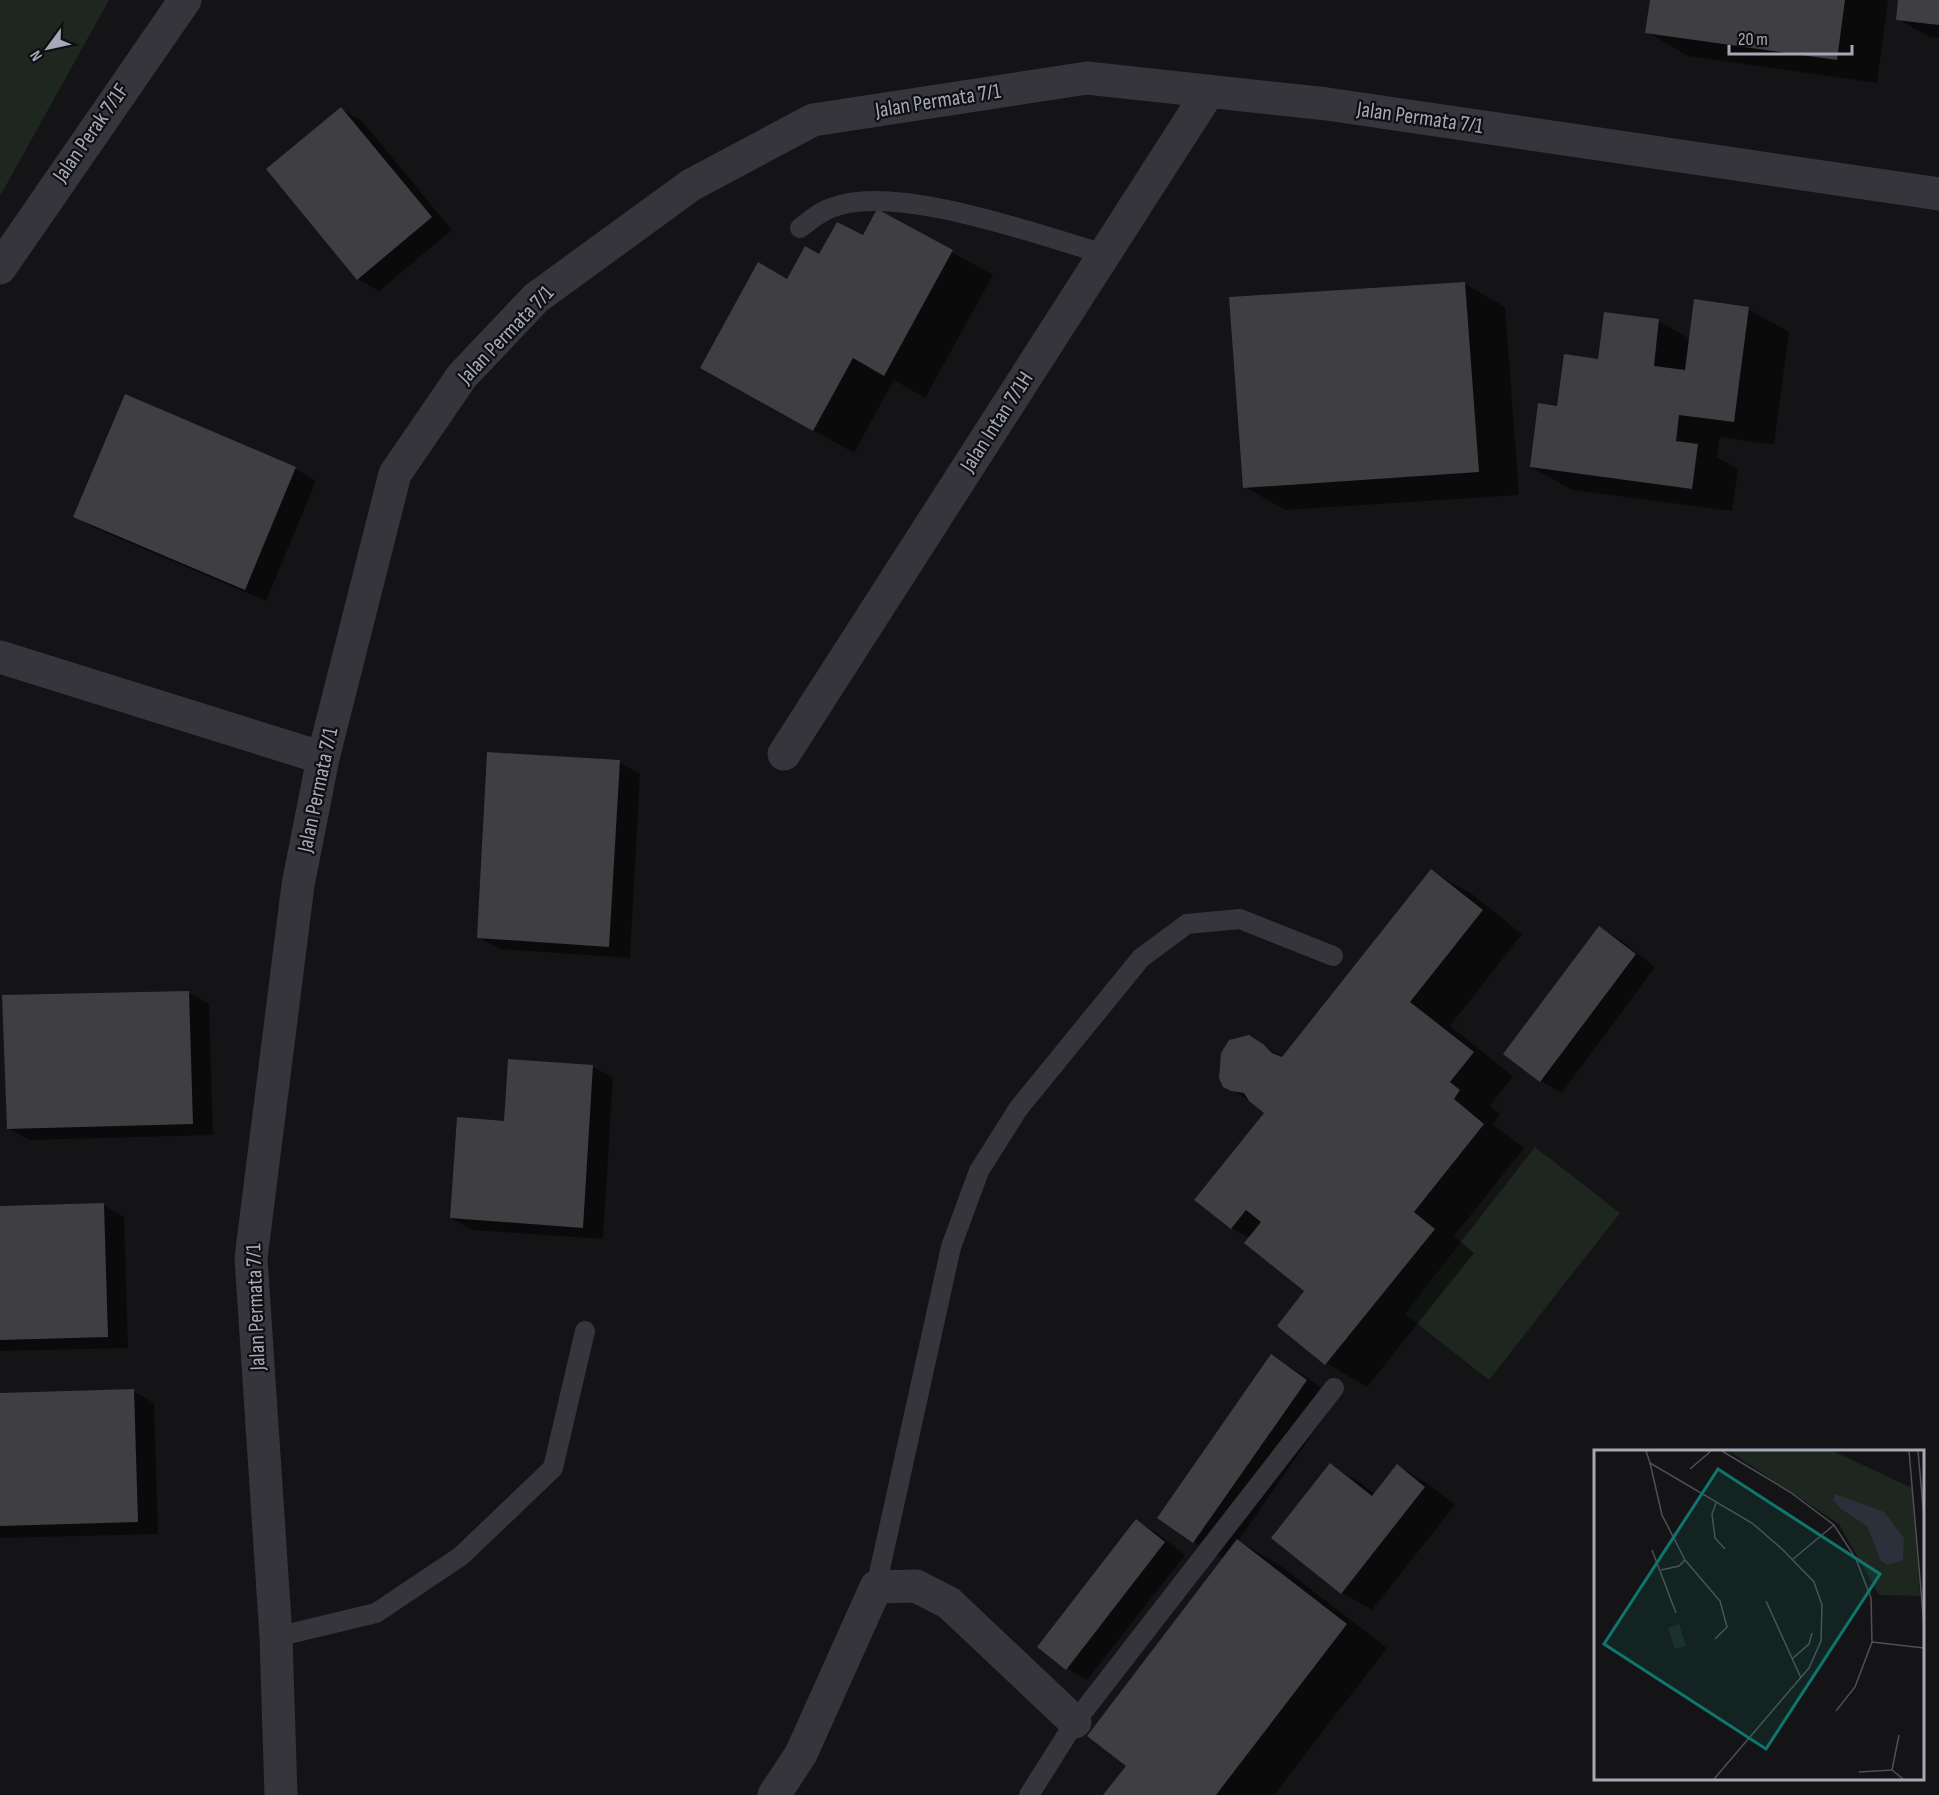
<svg xmlns="http://www.w3.org/2000/svg" width="1939" height="1795" font-family="'Sofia Sans Condensed',sans-serif">
<style>
.green{fill:#1e2620}
.shadow{fill:#0007}
.building{fill:#3e3e43}
.lines{fill:none;stroke-linecap:round;stroke-linejoin:round}
.lane{stroke:#35353b;stroke-width:20}
.street{stroke:#35353b;stroke-width:33}
.labels{text-anchor:middle;dominant-baseline:central;stroke-width:4.5;stroke-linejoin:round;paint-order:stroke}
.street-label{font-size:22px;fill:#a5a9b7;stroke:#0f0f11}
.inset-road{fill:none;stroke:#4e5056;stroke-width:1.5}
.view{fill:#0f766e;fill-opacity:0.15;stroke:#0f766e;stroke-width:3}
.inset-edge{fill:none;stroke:#a5a9b7;stroke-width:3}
</style>
<rect width="100%" height="100%" fill="#141416"/>
<g class="green">
<path d="M 0,0 L 109,0 L 0,196 Z"/>
<path d="M 1535,1147 L 1620,1213 L 1489,1380 L 1405,1314 Z"/>
</g>
<g class="shadow">
<path d="M 1651,0 L 1888,0 L 1877,83 L 1688,56 L 1647,32 Z"/>
<path d="M 1900,0 L 1939,0 L 1939,38 L 1929,37 L 1898,19 Z"/>
<path d="M 341,109 L 362,121 L 452,230 L 379,291 L 358,279 Z"/>
<path d="M 878,211 L 993,275 L 925,398 L 894,380 L 854,453 L 742,391 L 788,281 L 820,256 L 863,237 Z"/>
<path d="M 1465,284 L 1505,307 L 1519,495 L 1285,510 L 1245,487 Z"/>
<path d="M 1748,309 L 1789,332 L 1774,445 L 1720,437 L 1717,457 L 1738,469 L 1732,511 L 1572,490 L 1531,467 L 1559,407 L 1599,360 L 1658,321 L 1690,339 Z"/>
<path d="M 126,396 L 296,469 L 316,481 L 266,601 L 95,528 L 75,516 Z"/>
<path d="M 619,762 L 640,774 L 630,958 L 499,949 L 478,937 Z"/>
<path d="M 1431,871 L 1472,894 L 1522,934 L 1450,1026 L 1513,1076 L 1490,1106 L 1500,1114 L 1493,1124 L 1524,1148 L 1454,1236 L 1474,1253 L 1367,1387 L 1326,1363 L 1306,1291 L 1250,1238 L 1231,1228 L 1266,1113 L 1254,1103 L 1225,1086 L 1248,1037 L 1283,1057 Z"/>
<path d="M 1599,928 L 1620,940 L 1655,967 L 1562,1093 L 1541,1081 L 1505,1054 Z"/>
<path d="M 188,992 L 209,1004 L 213,1135 L 29,1140 L 8,1128 Z"/>
<path d="M 593,1067 L 613,1078 L 603,1239 L 472,1230 L 451,1218 L 505,1122 Z"/>
<path d="M 103,1205 L 124,1217 L 128,1348 L 0,1351 L 0,1208 Z"/>
<path d="M 1271,1356 L 1302,1374 L 1337,1399 L 1238,1541 L 1278,1564 L 1387,1648 L 1274,1795 L 1105,1795 L 1128,1765 L 1224,1559 L 1194,1542 L 1159,1517 Z"/>
<path d="M 133,1391 L 154,1403 L 158,1534 L 0,1538 L 0,1394 Z"/>
<path d="M 1330,1465 L 1361,1483 L 1375,1494 L 1398,1466 L 1428,1484 L 1455,1505 L 1372,1610 L 1341,1592 Z"/>
<path d="M 1137,1521 L 1157,1533 L 1185,1555 L 1087,1680 L 1067,1668 Z"/>
</g>
<g class="building">
<path d="M 1650,0 L 1845,0 L 1837,60 L 1645,33 Z"/>
<path d="M 1898,0 L 1939,0 L 1939,25 L 1896,20 Z"/>
<path d="M 341,107 L 432,217 L 357,280 L 266,169 Z"/>
<path d="M 877,209 L 953,250 L 884,376 L 853,358 L 813,431 L 700,368 L 758,262 L 787,279 L 805,246 L 819,254 L 837,222 L 863,235 Z"/>
<path d="M 1465,282 L 1479,472 L 1243,488 L 1229,297 Z"/>
<path d="M 1694,299 L 1749,307 L 1734,422 L 1679,415 L 1676,441 L 1698,444 L 1692,489 L 1530,467 L 1538,403 L 1557,406 L 1564,354 L 1598,359 L 1604,312 L 1659,319 L 1654,366 L 1685,370 Z"/>
<path d="M 125,394 L 296,467 L 245,590 L 73,517 Z"/>
<path d="M 487,752 L 620,760 L 609,947 L 477,938 Z"/>
<path d="M 1431,869 L 1483,910 L 1410,1002 L 1474,1052 L 1450,1082 L 1460,1090 L 1454,1099 L 1484,1124 L 1414,1212 L 1435,1229 L 1325,1365 L 1277,1326 L 1304,1291 L 1244,1243 L 1261,1222 L 1246,1210 L 1231,1229 L 1194,1200 L 1264,1113 L 1249,1101 L 1244,1093 L 1231,1091 L 1223,1087 L 1219,1078 L 1221,1053 L 1229,1040 L 1249,1035 L 1263,1044 L 1272,1053 L 1282,1057 Z"/>
<path d="M 1599,926 L 1636,954 L 1540,1082 L 1503,1054 Z"/>
<path d="M 189,991 L 193,1124 L 7,1129 L 2,995 Z"/>
<path d="M 508,1059 L 593,1065 L 583,1228 L 450,1218 L 457,1117 L 504,1121 Z"/>
<path d="M 104,1203 L 108,1337 L 0,1340 L 0,1206 Z"/>
<path d="M 1271,1354 L 1307,1380 L 1193,1543 L 1157,1518 Z"/>
<path d="M 134,1389 L 138,1522 L 0,1526 L 0,1393 Z"/>
<path d="M 1330,1463 L 1372,1496 L 1397,1464 L 1425,1487 L 1341,1594 L 1271,1538 Z"/>
<path d="M 1136,1519 L 1165,1542 L 1066,1670 L 1037,1647 Z"/>
<path d="M 1237,1539 L 1347,1624 L 1216,1795 L 1103,1795 L 1126,1766 L 1087,1736 Z"/>
</g>
<g class="lines">
<g class="lane">
<path d="M 800,228 C 810,220 820,212 831,208 C 893,182 1039,235 1104,254"/>
<path d="M 876,1587 L 951,1247 L 979,1171 L 1018,1109 L 1141,958 L 1187,924 L 1240,919 L 1333,956"/>
<path d="M 276,1637 L 376,1613 L 461,1556 L 553,1468 L 585,1331"/>
<path d="M 1029,1795 L 1075,1722 L 1334,1388"/>
</g>
<g class="street">
<path d="M 0,268 L 185,0"/>
<path d="M 0,657 L 323,758"/>
<path d="M 784,754 L 1209,91"/>
<path d="M 281,1795 L 276,1637 L 251,1258 L 298,885 L 323,758 L 395,474 L 462,376 L 536,298 L 691,185 L 813,120 L 1087,78 L 1327,104 L 1939,194"/>
<path d="M 774,1795 L 801,1754 L 876,1587 L 916,1586 L 949,1603 L 1075,1722"/>
</g>
</g>
<g class="labels">
<g class="street-label">
<text transform="translate(938 101) rotate(-9)">Jalan Permata 7/1</text>
<text transform="translate(1420 118) rotate(8)">Jalan Permata 7/1</text>
<text transform="translate(91 133) rotate(-55)">Jalan Perak 7/1F</text>
<text transform="translate(506 335) rotate(-46)">Jalan Permata 7/1</text>
<text transform="translate(997 422) rotate(-57)">Jalan Intan 7/1H</text>
<text transform="translate(318 790) rotate(-78)">Jalan Permata 7/1</text>
<text transform="translate(256 1307) rotate(-92)">Jalan Permata 7/1</text>
</g>
</g>
<g transform="translate(1594 1450)">
<rect width="330" height="330" fill="#141416"/>
<path d="M 135,1 L 239,1 L 318,38 L 326,146 L 285,145 L 245,74 ZM 85,174 L 92,196 L 81,199 L 74,178 Z" fill="#1e2620"/>
<path d="M 241,44 L 290,62 L 310,88 L 309,110 L 294,115 L 287,111 L 273,76 L 247,59 L 239,50 Z" fill="#2a313b"/>
<path class="inset-road" d="M 52,1 L 56,13 L 158,73 L 188,99 L 220,132 L 228,155 L 227,191 L 215,218 L 120,329M 128,1 L 196,42 L 240,75 L 262,109 L 277,148 L 278,192 L 261,237 L 242,261M 315,1 L 330,176M 324,1 L 330,68M 56,13 L 68,65 L 91,110 L 85,116 L 67,120M 96,19 L 117,1M 122,53 L 118,64 L 121,88 L 131,99M 58,100 L 82,163M 199,109 L 240,75M 91,110 L 126,151 L 133,177 L 121,189M 172,151 L 207,228M 278,192 L 330,198M 198,209 L 215,194 L 218,183M 298,320 L 305,285M 265,322 L 298,320 L 309,329"/>
<path class="view" d="M 124,19 L 286,124 L 172,299 L 10,194 Z"/>
<rect width="330" height="330" class="inset-edge"/>
</g>
<g transform="translate(48 48) rotate(237)" stroke="#0f0f11" stroke-width="4.5" paint-order="stroke">
<path d="M0-4.5L10 22L0 15L-10 22Z" fill="#a5a9b7"/>
<text y="-9" font-size="16" font-weight="bold" text-anchor="middle" fill="#a5a9b7">N</text>
</g>
<path d="M1729 45v9h123v-9" fill="none" stroke="#a5a9b7" stroke-width="3"/>
<text x="1738" y="45" font-size="18" fill="#a5a9b7" stroke="#0f0f11" stroke-width="4.5" paint-order="stroke">20 m</text>
</svg>
